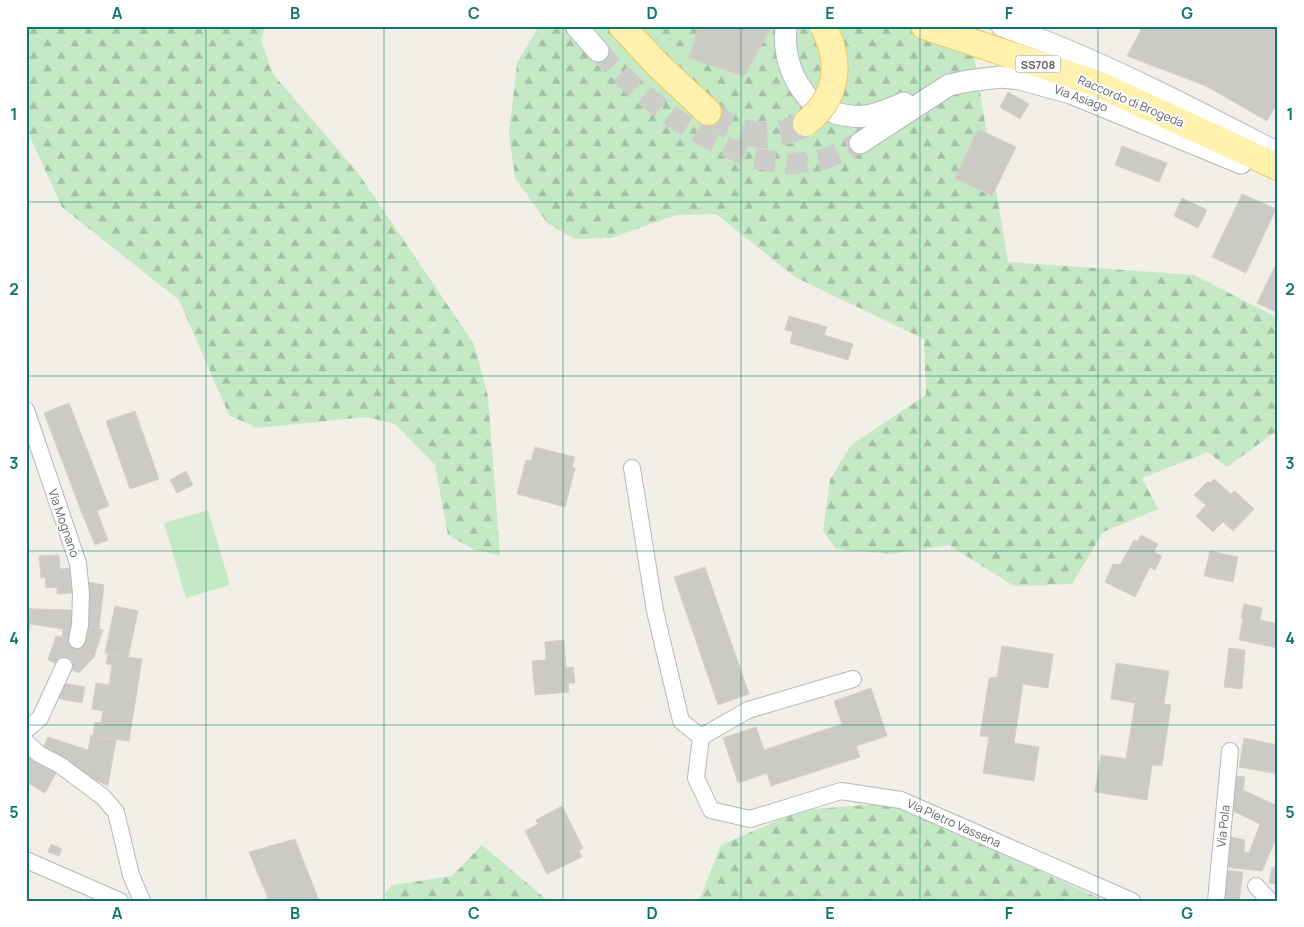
<svg xmlns="http://www.w3.org/2000/svg" width="1304" height="927" font-family="Manrope,sans-serif">
<style>
.forest{fill:url(#forest-firs)}
.pitch{fill:#c5e8c5}
.building{fill:#cccac5;stroke:#d6d1c6}
.lines{fill:none;stroke-linecap:round;stroke-linejoin:round}
.minor-tunnel{stroke:#ccccc8;stroke-width:16;stroke-dasharray:16 8;stroke-linecap:butt}
.tertiary-tunnel{stroke:#ccccc8;stroke-width:21;stroke-dasharray:21 11;stroke-linecap:butt}
.primary-tunnel{stroke:#ccccc8;stroke-width:26;stroke-dasharray:26 13;stroke-linecap:butt}
.minor-casing{stroke:#b5b8bc;stroke-width:18}
.tertiary-casing{stroke:#b5b8bc;stroke-width:23}
.primary-casing{stroke:#f2c960;stroke-width:28}
.minor{stroke:#fff;stroke-width:16}
.tertiary{stroke:#fff;stroke-width:21}
.primary{stroke:#fff2af;stroke-width:26}
.primary-bridge-casing{stroke:#f2c960;stroke-width:28;stroke-linecap:butt}
.primary-bridge{stroke:#fff2af;stroke-width:26}
.grid{fill:none;stroke:#0f766e;stroke-width:1;stroke-opacity:0.55}
.labels{text-anchor:middle;dominant-baseline:central;stroke-width:4;stroke-linejoin:round;paint-order:stroke}
.shield{fill:#fff;stroke:#8f9295;stroke-width:1}
.shield-label{font-size:11px;font-weight:bold;fill:#5f6368}
.street-label{font-size:12px;fill:#5f6368;stroke:#fff}
.neatline{fill:none;stroke:#0f766e;stroke-width:2}
.grid-label{font-size:16px;text-anchor:middle;font-weight:bold;fill:#0f766e}
</style>
<defs>
<pattern id="forest-firs" width="22" height="20" patternUnits="userSpaceOnUse" patternTransform="scale(1.25)"><rect width="22" height="20" fill="#c5e8c5"/><path d="M5 1l3.5 6h-7zM16 11l3.5 6h-7z" fill="#a3c0a4"/></pattern>
</defs>
<rect width="100%" height="100%" fill="#f1efe8"/>
<g class="forest">
<path d="M 26,26 L 265,26 L 261,41 L 273,74 L 358,173 L 474,344 L 488,396 L 500,555 L 475,550 L 448,535 L 435,465 L 395,424 L 366,417 L 257,428 L 229,415 L 179,300 L 62,207 L 26,128 Z"/>
<path d="M 539,26 L 969,26 L 1008,262 L 1194,275 L 1278,318 L 1278,430 L 1227,467 L 1208,452 L 1142,478 L 1158,509 L 1103,532 L 1072,584 L 1014,586 L 949,545 L 891,554 L 836,549 L 823,531 L 830,480 L 851,445 L 926,395 L 924,339 L 795,277 L 716,214 L 676,215 L 611,238 L 576,239 L 548,224 L 515,178 L 509,133 L 517,63 Z"/>
<path d="M 893,803 L 1105,901 L 699,901 L 721,845 L 802,810 Z"/>
<path d="M 482,845 L 548,901 L 389,901 L 384,895 L 392,885 L 452,876 Z"/>
</g>
<path class="pitch" d="M 208,510 L 230,585 L 186,598 L 164,523 Z"/>
<g class="building">
<path d="M 699,26 L 758,26 L 770,30 L 744,76 L 689,58 Z"/>
<path d="M 1143,26 L 1239,26 L 1206,86 L 1127,56 Z"/>
<path d="M 1239,26 L 1278,26 L 1278,37 L 1276,40 L 1278,41 L 1278,102 L 1267,121 L 1206,86 Z"/>
<path d="M 1008,92 L 1029,104 L 1020,119 L 1000,107 Z"/>
<path d="M 978,129 L 1016,147 L 992,196 L 955,178 Z"/>
<path d="M 1122,146 L 1167,163 L 1159,182 L 1115,165 Z"/>
<path d="M 1242,194 L 1276,209 L 1246,273 L 1212,257 Z"/>
<path d="M 1182,198 L 1207,210 L 1198,228 L 1174,216 Z"/>
<path d="M 1278,260 L 1278,313 L 1257,303 Z"/>
<path d="M 789,316 L 827,327 L 824,335 L 853,344 L 848,360 L 790,343 L 793,332 L 785,330 Z"/>
<path d="M 69,403 L 109,506 L 83,516 L 44,413 Z"/>
<path d="M 135,411 L 159,479 L 130,489 L 106,421 Z"/>
<path d="M 535,447 L 575,457 L 572,467 L 575,468 L 565,507 L 517,494 L 526,460 L 531,461 Z"/>
<path d="M 186,471 L 193,485 L 177,493 L 170,480 Z"/>
<path d="M 1214,479 L 1231,494 L 1235,491 L 1254,509 L 1233,531 L 1223,522 L 1213,532 L 1196,516 L 1206,505 L 1194,495 L 1208,481 L 1210,483 Z"/>
<path d="M 97,511 L 108,540 L 95,545 L 83,516 Z"/>
<path d="M 1141,535 L 1158,544 L 1154,552 L 1162,556 L 1155,570 L 1150,567 L 1135,597 L 1105,582 L 1113,564 L 1120,565 L 1134,540 L 1138,541 Z"/>
<path d="M 1210,551 L 1238,557 L 1233,582 L 1204,576 Z"/>
<path d="M 59,555 L 60,569 L 73,568 L 75,593 L 57,594 L 57,587 L 46,588 L 45,577 L 41,578 L 39,556 Z"/>
<path d="M 705,567 L 749,694 L 718,705 L 674,577 Z"/>
<path d="M 88,582 L 104,585 L 99,629 L 85,624 Z"/>
<path d="M 1244,604 L 1262,608 L 1260,620 L 1278,624 L 1278,648 L 1239,640 L 1243,619 L 1241,618 Z"/>
<path d="M 115,606 L 138,611 L 128,658 L 105,653 Z"/>
<path d="M 26,608 L 33,609 L 28,638 L 26,638 Z"/>
<path d="M 33,609 L 72,610 L 79,622 L 74,639 L 62,637 L 63,629 L 31,624 Z"/>
<path d="M 85,624 L 103,630 L 94,657 L 76,651 Z"/>
<path d="M 56,636 L 79,640 L 76,651 L 94,657 L 79,673 L 48,660 Z"/>
<path d="M 564,640 L 566,668 L 573,667 L 575,683 L 568,683 L 569,692 L 535,695 L 532,661 L 546,660 L 545,642 Z"/>
<path d="M 1002,646 L 1053,654 L 1048,688 L 1023,684 L 1014,743 L 1039,747 L 1034,781 L 983,773 L 989,737 L 980,736 L 989,678 L 997,677 Z"/>
<path d="M 1229,648 L 1245,650 L 1242,689 L 1224,687 Z"/>
<path d="M 108,654 L 142,659 L 129,741 L 93,736 L 95,722 L 101,723 L 103,711 L 92,709 L 96,683 L 109,685 L 112,665 L 106,664 Z"/>
<path d="M 1116,663 L 1169,671 L 1164,704 L 1171,705 L 1162,766 L 1152,765 L 1147,800 L 1095,792 L 1101,755 L 1126,759 L 1135,703 L 1111,699 Z"/>
<path d="M 58,682 L 85,687 L 82,703 L 55,698 Z"/>
<path d="M 871,688 L 887,736 L 856,746 L 860,757 L 771,786 L 767,773 L 738,783 L 723,738 L 756,727 L 764,750 L 842,724 L 834,701 Z"/>
<path d="M 91,735 L 116,740 L 108,786 L 41,753 L 48,737 L 88,750 Z"/>
<path d="M 1244,738 L 1278,745 L 1278,774 L 1239,767 Z"/>
<path d="M 26,752 L 59,768 L 45,793 L 26,782 Z"/>
<path d="M 1235,776 L 1245,777 L 1243,790 L 1278,806 L 1278,834 L 1262,871 L 1224,867 L 1227,836 L 1245,840 L 1244,852 L 1249,853 L 1260,824 L 1229,809 Z"/>
<path d="M 562,806 L 583,848 L 579,851 L 582,857 L 547,874 L 525,831 L 538,824 L 536,820 Z"/>
<path d="M 295,839 L 319,901 L 269,901 L 249,852 Z"/>
<path d="M 51,844 L 62,849 L 59,856 L 48,852 Z"/>
<path d="M 1272,867 L 1278,869 L 1278,885 L 1269,883 Z"/>
<path d="M 1224,870 L 1243,872 L 1239,901 L 1221,901 Z"/>
</g>
<g class="lines">
<path class="minor-tunnel" d="M 64,666 L 77,640"/>
<path class="tertiary-tunnel" d="M 598,51 L 634,87 L 672,117 L 711,140 L 753,158 L 790,164 L 825,159 L 860,143"/>
<path class="primary-tunnel" d="M 708,112 C 739,137 770,143 806,123"/>
<defs>
<g id="minor">
<path d="M 26,410 L 78,563 L 81,593 L 80,625 L 77,640"/>
<path d="M 632,468 L 655,611 L 681,721 L 701,737"/>
<path d="M 853,679 L 748,710 L 701,737 L 696,778 L 711,810 L 750,819 L 841,791 L 901,800 L 1132,901"/>
<path d="M 26,730 L 40,718 L 64,666"/>
<path d="M 26,742 L 39,754 L 60,765 L 103,797 L 116,812 L 131,875 L 142,901"/>
<path d="M 26,860 L 120,901"/>
<path d="M 1256,886 L 1270,901"/>
<path d="M 1216,901 L 1230,751"/>
</g>
<g id="tertiary">
<path d="M 576,26 L 598,51"/>
<path d="M 786,26 C 783,55 791,79 810,100"/>
<path d="M 1002,26 C 1021,33 1040,39 1059,47 C 1134,78 1206,116 1278,153"/>
<path d="M 835,113 C 865,121 877,114 904,103"/>
<path d="M 860,143 L 949,85 L 968,81 L 1000,77 L 1020,79 L 1071,93 L 1241,163"/>
</g>
<g id="primary">
<path d="M 622,26 L 657,64 L 708,112"/>
<path d="M 924,26 L 1098,84 L 1278,167"/>
</g>
</defs>
<use href="#minor" class="minor-casing"/>
<use href="#tertiary" class="tertiary-casing"/>
<use href="#primary" class="primary-casing"/>
<use href="#minor" class="minor"/>
<use href="#tertiary" class="tertiary"/>
<use href="#primary" class="primary"/>
<defs>
<path id="primary-bridge" d="M 806,123 C 838,97 842,62 823,26"/>
</defs>
<use href="#primary-bridge" class="primary-bridge-casing"/>
<use href="#primary-bridge" class="primary-bridge"/>
</g>
<path class="grid" d="M 206,26 L 206,901M 384,26 L 384,901M 563,26 L 563,901M 741,26 L 741,901M 920,26 L 920,901M 1098,26 L 1098,901M 26,202 L 1278,202M 26,376 L 1278,376M 26,551 L 1278,551M 26,725 L 1278,725"/>
<g class="labels">
<rect class="shield" x="1015.5" y="55.5" width="45" height="17" rx="4"/>
<g class="shield-label">
<text x="1038" y="64">SS708</text>
</g>
<g class="street-label">
<text transform="translate(1081 98) rotate(20)">Via Asiago</text>
<text transform="translate(1131 101) rotate(23)">Raccordo di Brogeda</text>
<text transform="translate(64 523) rotate(71)">Via Mognano</text>
<text transform="translate(954 823) rotate(24)">Via Pietro Vassena</text>
<text transform="translate(1223 826) rotate(-84)">Via Pola</text>
</g>
</g>
<rect width="1304" height="927" fill="none" stroke="#ffffff" stroke-width="55"/>
<rect x="28" y="28" width="1248" height="872" class="neatline"/>
<g class="grid-label">
<text x="117" y="19">A</text>
<text x="295" y="19">B</text>
<text x="474" y="19">C</text>
<text x="652" y="19">D</text>
<text x="830" y="19">E</text>
<text x="1009" y="19">F</text>
<text x="1187" y="19">G</text>
<text x="14" y="120">1</text>
<text x="1290" y="120">1</text>
<text x="14" y="295">2</text>
<text x="1290" y="295">2</text>
<text x="14" y="469">3</text>
<text x="1290" y="469">3</text>
<text x="14" y="644">4</text>
<text x="1290" y="644">4</text>
<text x="14" y="818">5</text>
<text x="1290" y="818">5</text>
<text x="117" y="919">A</text>
<text x="295" y="919">B</text>
<text x="474" y="919">C</text>
<text x="652" y="919">D</text>
<text x="830" y="919">E</text>
<text x="1009" y="919">F</text>
<text x="1187" y="919">G</text>
</g>
</svg>
